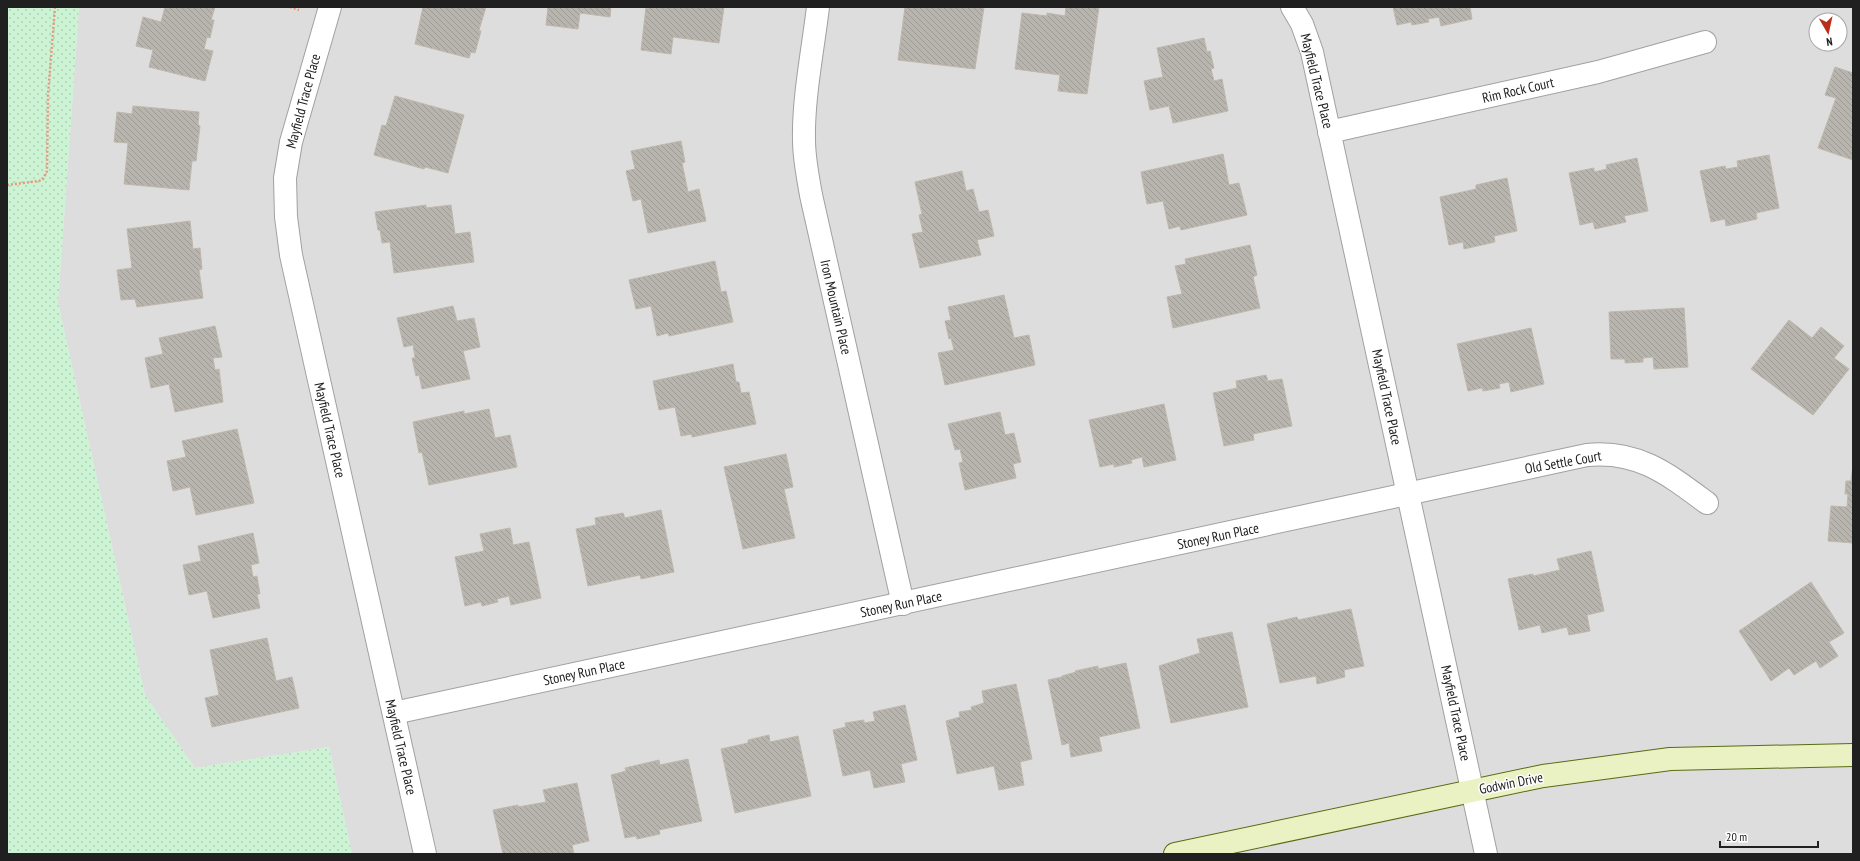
<svg xmlns="http://www.w3.org/2000/svg" width="1860" height="861" font-family="'PT Sans Narrow',sans-serif">
<style>
.residential{fill:#dedddd;fill-rule:evenodd}
.park{fill:url(#park-dots)}
.building{fill:url(#building-back-hatch);stroke:#bfb7ac}
.lines{fill:none;stroke-linecap:round;stroke-linejoin:round}
.street-casing{stroke:#a1a1a1;stroke-width:24}
.secondary-casing{stroke:#566c13;stroke-width:24}
.path{stroke:#e9987f;stroke-width:2.5;stroke-dasharray:2 2;stroke-linecap:butt}
.street{stroke:#fff;stroke-width:22}
.secondary{stroke:#eaf2c3;stroke-width:22}
.labels{text-anchor:middle;dominant-baseline:central;stroke-width:3;stroke-linejoin:round;paint-order:stroke}
.street-label{font-size:14px;fill:#202020;stroke:#fff}
</style>
<defs>
<pattern id="park-dots" width="8" height="8" patternUnits="userSpaceOnUse"><rect width="8" height="8" fill="#cbf3d4"/><path d="M2 2h.1M6 6h.1" fill="none" stroke="#aed0b6" stroke-width="1.8" stroke-linecap="round"/></pattern>
<pattern id="building-back-hatch" width="6" height="6" patternUnits="userSpaceOnUse"><rect width="6" height="6" fill="#b8b4ae"/><path d="M-1 5l2 2M0 0l6 6M5-1l2 2" fill="none" stroke="#9e9a95"/></pattern>
</defs>
<rect width="100%" height="100%" fill="#efeee8"/>
<path class="residential" d="M 79,7 L 1853,7 L 1853,854 L 352,854 L 329,747 L 195,768 L 145,695 L 58,303 ZM 1816,20 L 1840,20 L 1840,44 L 1816,44 Z"/>
<path class="park" d="M 7,7 L 79,7 L 58,303 L 145,695 L 195,768 L 329,747 L 352,854 L 7,854 Z"/>
<g class="building">
<path d="M 165,7 L 215,7 L 211,20 L 214,20 L 210,38 L 207,37 L 204,49 L 213,51 L 205,81 L 149,67 L 153,50 L 136,46 L 143,17 L 161,22 Z"/>
<path d="M 423,7 L 486,7 L 479,30 L 481,31 L 475,53 L 471,52 L 469,58 L 415,44 Z"/>
<path d="M 548,7 L 611,7 L 610,17 L 580,13 L 578,29 L 546,25 Z"/>
<path d="M 646,7 L 724,7 L 719,43 L 673,37 L 671,54 L 641,50 Z"/>
<path d="M 905,7 L 984,7 L 975,69 L 898,60 Z"/>
<path d="M 1066,7 L 1099,7 L 1087,94 L 1058,91 L 1060,75 L 1015,69 L 1022,13 L 1047,16 L 1047,13 L 1065,16 Z"/>
<path d="M 1393,7 L 1470,7 L 1472,19 L 1441,26 L 1439,17 L 1428,19 L 1429,22 L 1412,25 L 1411,22 L 1397,25 Z"/>
<path d="M 1204,38 L 1207,52 L 1210,51 L 1214,68 L 1211,69 L 1214,81 L 1222,79 L 1228,111 L 1173,123 L 1169,106 L 1150,110 L 1144,81 L 1163,77 L 1157,48 Z"/>
<path d="M 1835,67 L 1853,73 L 1853,160 L 1818,148 L 1836,98 L 1825,95 Z"/>
<path d="M 395,96 L 464,115 L 448,173 L 425,167 L 424,169 L 374,155 L 382,125 L 386,126 Z"/>
<path d="M 133,106 L 199,112 L 198,125 L 200,126 L 196,161 L 192,161 L 189,190 L 124,184 L 128,143 L 114,142 L 117,112 L 132,114 Z"/>
<path d="M 681,141 L 685,162 L 682,163 L 688,192 L 699,189 L 706,221 L 648,233 L 641,199 L 633,201 L 626,171 L 635,169 L 631,151 Z"/>
<path d="M 1223,154 L 1229,185 L 1239,183 L 1247,215 L 1181,230 L 1180,226 L 1169,229 L 1163,201 L 1147,204 L 1141,172 Z"/>
<path d="M 1769,155 L 1779,208 L 1756,213 L 1757,219 L 1726,226 L 1725,219 L 1711,222 L 1700,171 L 1725,166 L 1726,169 L 1738,167 L 1737,161 Z"/>
<path d="M 1637,158 L 1648,211 L 1624,216 L 1626,222 L 1595,229 L 1593,222 L 1580,225 L 1569,173 L 1594,168 L 1594,172 L 1607,169 L 1606,165 Z"/>
<path d="M 962,171 L 966,191 L 973,189 L 979,212 L 988,210 L 994,236 L 977,240 L 981,255 L 920,268 L 912,234 L 923,232 L 919,215 L 922,214 L 915,182 Z"/>
<path d="M 1507,178 L 1517,231 L 1494,236 L 1495,242 L 1464,249 L 1463,242 L 1449,245 L 1440,197 L 1476,189 L 1476,185 Z"/>
<path d="M 426,205 L 426,208 L 451,205 L 455,234 L 470,232 L 474,262 L 394,273 L 390,242 L 382,243 L 380,230 L 378,230 L 375,212 Z"/>
<path d="M 190,221 L 193,249 L 200,248 L 202,269 L 199,270 L 203,298 L 137,307 L 135,299 L 121,300 L 117,270 L 132,268 L 127,229 Z"/>
<path d="M 1250,245 L 1257,275 L 1253,277 L 1260,308 L 1173,328 L 1167,297 L 1182,294 L 1175,266 L 1186,264 L 1185,259 Z"/>
<path d="M 715,261 L 721,292 L 726,291 L 733,322 L 669,336 L 668,333 L 657,336 L 651,306 L 636,309 L 629,280 Z"/>
<path d="M 1004,295 L 1014,338 L 1029,335 L 1035,365 L 945,385 L 938,353 L 954,350 L 951,338 L 949,339 L 945,321 L 951,320 L 948,307 Z"/>
<path d="M 453,306 L 457,321 L 474,318 L 480,347 L 463,351 L 470,379 L 422,389 L 419,375 L 416,376 L 412,358 L 415,358 L 413,345 L 404,347 L 397,318 Z"/>
<path d="M 1684,308 L 1688,367 L 1654,369 L 1653,357 L 1643,358 L 1643,362 L 1625,363 L 1625,359 L 1611,359 L 1609,312 Z"/>
<path d="M 1789,320 L 1812,338 L 1821,327 L 1844,346 L 1834,358 L 1849,369 L 1813,415 L 1751,369 Z"/>
<path d="M 215,326 L 222,357 L 213,358 L 215,370 L 219,369 L 223,402 L 175,412 L 169,384 L 151,388 L 145,358 L 163,354 L 159,338 Z"/>
<path d="M 1531,328 L 1544,384 L 1511,392 L 1509,382 L 1499,384 L 1500,388 L 1483,391 L 1482,388 L 1468,391 L 1457,344 Z"/>
<path d="M 733,364 L 736,382 L 739,382 L 741,393 L 749,392 L 756,424 L 692,437 L 692,434 L 681,436 L 675,407 L 659,410 L 653,381 Z"/>
<path d="M 1266,375 L 1268,381 L 1282,379 L 1292,426 L 1253,434 L 1254,440 L 1224,446 L 1213,393 L 1237,388 L 1236,381 Z"/>
<path d="M 1164,404 L 1176,460 L 1144,467 L 1142,457 L 1131,460 L 1132,463 L 1114,467 L 1114,464 L 1100,467 L 1089,420 Z"/>
<path d="M 489,409 L 495,438 L 510,435 L 517,467 L 429,485 L 422,452 L 419,453 L 413,422 L 464,411 L 464,414 Z"/>
<path d="M 1000,412 L 1005,435 L 1014,433 L 1021,462 L 1013,464 L 1016,478 L 965,490 L 959,463 L 963,462 L 960,449 L 955,450 L 948,424 Z"/>
<path d="M 237,429 L 254,503 L 196,515 L 190,487 L 173,491 L 167,461 L 186,457 L 182,441 Z"/>
<path d="M 786,454 L 793,487 L 784,489 L 795,538 L 743,549 L 724,467 Z"/>
<path d="M 1853,465 L 1853,543 L 1828,541 L 1831,506 L 1847,507 L 1848,494 L 1845,494 L 1846,481 L 1851,481 Z"/>
<path d="M 661,510 L 674,572 L 641,579 L 640,575 L 588,586 L 576,529 L 596,525 L 595,518 L 623,513 L 625,518 Z"/>
<path d="M 510,528 L 513,545 L 529,542 L 541,598 L 511,605 L 509,596 L 497,599 L 498,602 L 482,606 L 481,602 L 465,606 L 455,557 L 484,551 L 480,534 Z"/>
<path d="M 253,533 L 259,563 L 251,565 L 253,577 L 257,576 L 260,594 L 257,594 L 260,608 L 213,618 L 207,591 L 189,595 L 183,565 L 201,561 L 198,546 Z"/>
<path d="M 1591,551 L 1604,611 L 1587,615 L 1590,631 L 1569,635 L 1567,627 L 1542,633 L 1540,625 L 1519,630 L 1508,579 L 1533,574 L 1533,576 L 1560,570 L 1557,559 Z"/>
<path d="M 1811,582 L 1844,633 L 1829,642 L 1838,656 L 1820,668 L 1816,661 L 1794,675 L 1789,668 L 1771,681 L 1739,631 Z"/>
<path d="M 1351,609 L 1364,666 L 1344,670 L 1345,677 L 1317,684 L 1316,676 L 1280,683 L 1267,624 L 1297,617 L 1298,620 Z"/>
<path d="M 1232,632 L 1248,707 L 1171,723 L 1159,666 L 1200,653 L 1197,639 Z"/>
<path d="M 267,638 L 276,681 L 292,677 L 299,708 L 212,727 L 205,698 L 219,695 L 210,650 Z"/>
<path d="M 1126,663 L 1140,728 L 1099,737 L 1102,751 L 1071,757 L 1069,743 L 1062,745 L 1048,680 L 1062,677 L 1062,676 L 1076,672 L 1075,671 L 1098,666 L 1098,669 Z"/>
<path d="M 1016,684 L 1032,759 L 1020,762 L 1024,785 L 999,790 L 994,766 L 957,774 L 946,721 L 960,717 L 959,712 L 972,710 L 971,707 L 984,703 L 982,691 Z"/>
<path d="M 905,705 L 917,760 L 901,764 L 905,782 L 874,788 L 870,770 L 843,776 L 833,730 L 846,727 L 845,723 L 864,720 L 864,723 L 875,721 L 873,712 Z"/>
<path d="M 769,735 L 770,742 L 798,736 L 811,796 L 735,813 L 721,749 L 748,743 L 748,740 Z"/>
<path d="M 688,759 L 702,821 L 659,830 L 660,834 L 637,839 L 636,836 L 625,838 L 611,775 L 626,771 L 625,768 L 659,760 L 660,765 Z"/>
<path d="M 577,783 L 589,841 L 572,845 L 574,854 L 503,854 L 493,810 L 518,805 L 518,807 L 546,802 L 543,790 Z"/>
</g>
<g class="lines">
<defs>
<g id="street">
<path d="M 330,7 L 291,142 L 285,178 L 286,217 L 291,255 L 425,854"/>
<path d="M 818,7 C 813,49 803,99 804,140 C 804,159 808,177 811,195 L 903,604"/>
<path d="M 1292,7 L 1302,24 L 1312,52 L 1486,854"/>
<path d="M 1329,132 L 1598,72 L 1705,42"/>
<path d="M 394,713 L 1587,455 C 1638,450 1668,474 1707,503"/>
</g>
<path id="secondary" d="M 1175,854 L 1543,776 L 1670,759 L 1853,755"/>
</defs>
<use href="#street" class="street-casing"/>
<use href="#secondary" class="secondary-casing"/>
<g class="path">
<path d="M 290,7 L 299,10"/>
<path d="M 7,185 L 39,181 L 43,179 L 47,171 L 48,95 L 55,7"/>
</g>
<use href="#street" class="street"/>
<use href="#secondary" class="secondary"/>
</g>
<g class="labels">
<g class="street-label">
<text transform="translate(1317 81) rotate(76)">Mayfield Trace Place</text>
<text transform="translate(1518 90) rotate(-13)">Rim Rock Court</text>
<text transform="translate(303 101) rotate(-75)">Mayfield Trace Place</text>
<text transform="translate(836 307) rotate(77)">Iron Mountain Place</text>
<text transform="translate(1387 397) rotate(78)">Mayfield Trace Place</text>
<text transform="translate(330 430) rotate(77)">Mayfield Trace Place</text>
<text transform="translate(1563 462) rotate(-10)">Old Settle Court</text>
<text transform="translate(1218 536) rotate(-12)">Stoney Run Place</text>
<text transform="translate(901 604) rotate(-12)">Stoney Run Place</text>
<text transform="translate(584 672) rotate(-12)">Stoney Run Place</text>
<text transform="translate(1456 713) rotate(78)">Mayfield Trace Place</text>
<text transform="translate(401 747) rotate(77)">Mayfield Trace Place</text>
<text transform="translate(1511 783) rotate(-11)">Godwin Drive</text>
</g>
</g>
<rect width="1860" height="861" fill="none" stroke="#202020" stroke-width="16"/>
<g transform="translate(1828 32) rotate(171)"><circle r="19" fill="#ffffff" stroke="#a6a6a6"/>
<path d="M0-3L7 15L0 10L-7 15Z" fill="#b82e19"/>
<text y="-6" font-size="11" font-weight="bold" text-anchor="middle" fill="#202020">N</text>
</g>
<path d="M1720 841v6h98v-6" fill="none" stroke="#202020" stroke-width="2"/>
<text x="1726" y="841" font-size="12" fill="#202020" stroke="#ffffff" stroke-width="3" paint-order="stroke">20 m</text>
</svg>
